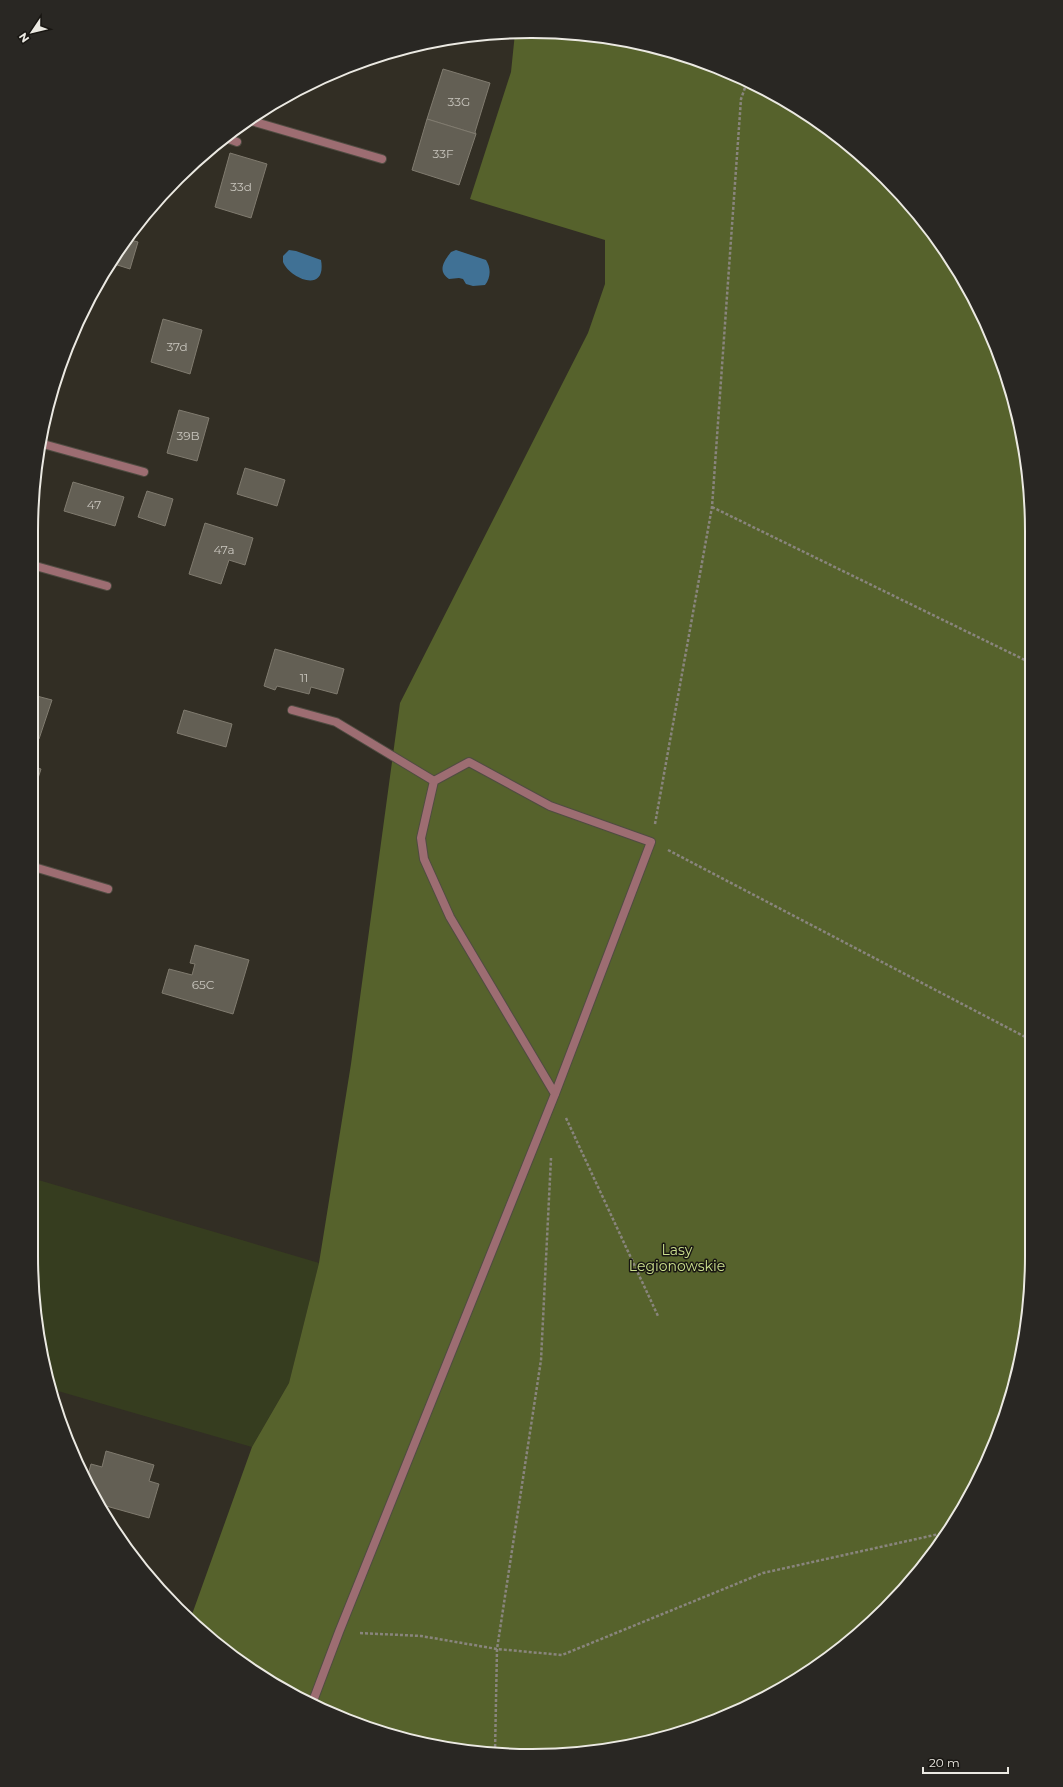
<svg xmlns="http://www.w3.org/2000/svg" width="1063" height="1787" font-family="Montserrat,sans-serif">
<style>
.green{fill:#363d1f}
.forest{fill:#56622c}
.water{fill:#407195}
.building{fill:#635f54;stroke:#807b6f}
.lines{fill:none;stroke-linecap:round;stroke-linejoin:round}
.lane-casing{stroke:#504c42;stroke-width:10}
.path{stroke:#89857d;stroke-width:2.5;stroke-dasharray:3 2;stroke-linecap:butt}
.lane{stroke:#9d6d72;stroke-width:8}
.labels{text-anchor:middle;dominant-baseline:central;stroke-width:3;stroke-linejoin:round;paint-order:stroke}
.number-label{font-size:12px;fill:#c9c6be}
.park-label{font-size:14px;fill:#cce08e;stroke:#181612}
.rim{fill:none;stroke:#ebe9e2;stroke-width:2}
</style>
<rect width="100%" height="100%" fill="#322e24"/>
<path class="green" d="M 35,1179 L 319,1263 L 289,1383 L 252,1447 L 51,1389 L 35,1321 Z"/>
<path class="forest" d="M 532,31 L 629,41 L 723,69 L 810,115 L 908,201 L 965,281 L 1006,371 L 1031,499 L 1031,1288 L 1005,1417 L 948,1534 L 886,1609 L 836,1653 L 753,1704 L 692,1730 L 597,1752 L 531,1756 L 434,1746 L 371,1730 L 253,1672 L 190,1620 L 252,1447 L 289,1383 L 319,1263 L 351,1064 L 400,703 L 588,333 L 605,284 L 605,240 L 470,199 L 511,72 L 515,33 Z"/>
<g class="water">
<path d="M 289,250 L 296,251 L 321,260 C 327,294 290,279 283,262 L 283,256 Z"/>
<path d="M 456,250 L 486,260 C 491,268 491,277 485,285 L 473,286 L 466,284 L 463,279 L 459,278 L 449,279 C 437,271 444,261 451,252 Z"/>
</g>
<g class="building">
<path d="M 443,69 L 490,83 L 475,132 L 476,134 L 427,119 Z"/>
<path d="M 427,119 L 476,134 L 459,185 L 412,170 Z"/>
<path d="M 230,153 L 267,164 L 251,218 L 215,207 Z"/>
<path d="M 127,239 L 138,242 L 130,269 L 111,263 L 115,253 Z"/>
<path d="M 163,319 L 202,330 L 190,374 L 151,362 Z"/>
<path d="M 62,361 L 63,362 L 53,393 L 58,370 Z"/>
<path d="M 179,410 L 209,418 L 197,461 L 167,453 Z"/>
<path d="M 245,468 L 285,480 L 277,506 L 237,494 Z"/>
<path d="M 73,482 L 124,497 L 115,526 L 64,511 Z"/>
<path d="M 147,491 L 173,499 L 165,526 L 138,517 Z"/>
<path d="M 205,523 L 253,538 L 245,565 L 229,560 L 221,584 L 189,574 Z"/>
<path d="M 275,649 L 344,669 L 337,694 L 311,687 L 309,694 L 277,686 L 275,690 L 264,686 Z"/>
<path d="M 33,695 L 52,700 L 39,739 L 33,737 Z"/>
<path d="M 184,710 L 232,724 L 226,747 L 177,733 Z"/>
<path d="M 33,766 L 41,769 L 33,794 Z"/>
<path d="M 195,945 L 249,960 L 233,1014 L 162,993 L 169,969 L 192,975 L 195,964 L 190,963 Z"/>
<path d="M 106,1451 L 154,1465 L 149,1481 L 159,1484 L 149,1518 L 99,1504 L 86,1482 L 91,1464 L 102,1467 Z"/>
</g>
<g class="lines">
<defs>
<g id="lane">
<path d="M 248,120 L 382,159"/>
<path d="M 226,138 L 237,142"/>
<path d="M 43,444 L 144,472"/>
<path d="M 32,565 L 107,586"/>
<path d="M 292,710 L 336,722 L 434,781"/>
<path d="M 34,867 L 108,889"/>
<path d="M 313,1701 L 339,1632 L 555,1094 L 651,842 L 550,806 L 469,762 L 434,781 L 421,838 L 424,859 L 450,917 L 555,1094"/>
</g>
</defs>
<use href="#lane" class="lane-casing"/>
<g class="path">
<path d="M 712,507 L 1031,663"/>
<path d="M 655,824 L 712,507 L 741,99 L 747,82"/>
<path d="M 668,850 L 1031,1040"/>
<path d="M 566,1118 L 658,1316"/>
<path d="M 360,1633 L 421,1636 L 497,1649 L 562,1655 L 763,1573 L 948,1532"/>
<path d="M 495,1752 L 497,1649 L 541,1360 L 551,1158"/>
</g>
<use href="#lane" class="lane"/>
</g>
<g class="labels">
<g class="number-label">
<text x="459" y="101">33G</text>
<text x="443" y="153">33F</text>
<text x="241" y="186">33d</text>
<text x="177" y="346">37d</text>
<text x="188" y="435">39B</text>
<text x="94" y="504">47</text>
<text x="224" y="549">47a</text>
<text x="304" y="677">11</text>
<text x="203" y="984">65C</text>
</g>
<g class="park-label">
<text x="677" y="1250">Lasy<tspan x="677" dy="16">Legionowskie</tspan></text>
</g>
</g>
<path d="M0 0H1063V1787H0ZM531 38H532A493 493 0 0 1 1025 531V1256A493 493 0 0 1 532 1749H531A493 493 0 0 1 38 1256V531A493 493 0 0 1 531 38Z" fill="#292723" fill-rule="evenodd"/>
<path class="rim" d="M531 38H532A493 493 0 0 1 1025 531V1256A493 493 0 0 1 532 1749H531A493 493 0 0 1 38 1256V531A493 493 0 0 1 531 38Z"/>
<g transform="translate(32 32) rotate(235)" stroke="#181612" stroke-width="3" paint-order="stroke">
<path d="M0-3L7 15L0 10L-7 15Z" fill="#ebe9e2"/>
<text y="-6" font-size="11" font-weight="bold" text-anchor="middle" fill="#ebe9e2">N</text>
</g>
<path d="M923 1767v6h85v-6" fill="none" stroke="#ebe9e2" stroke-width="2"/>
<text x="929" y="1767" font-size="12" fill="#ebe9e2" stroke="#181612" stroke-width="3" paint-order="stroke">20 m</text>
</svg>
